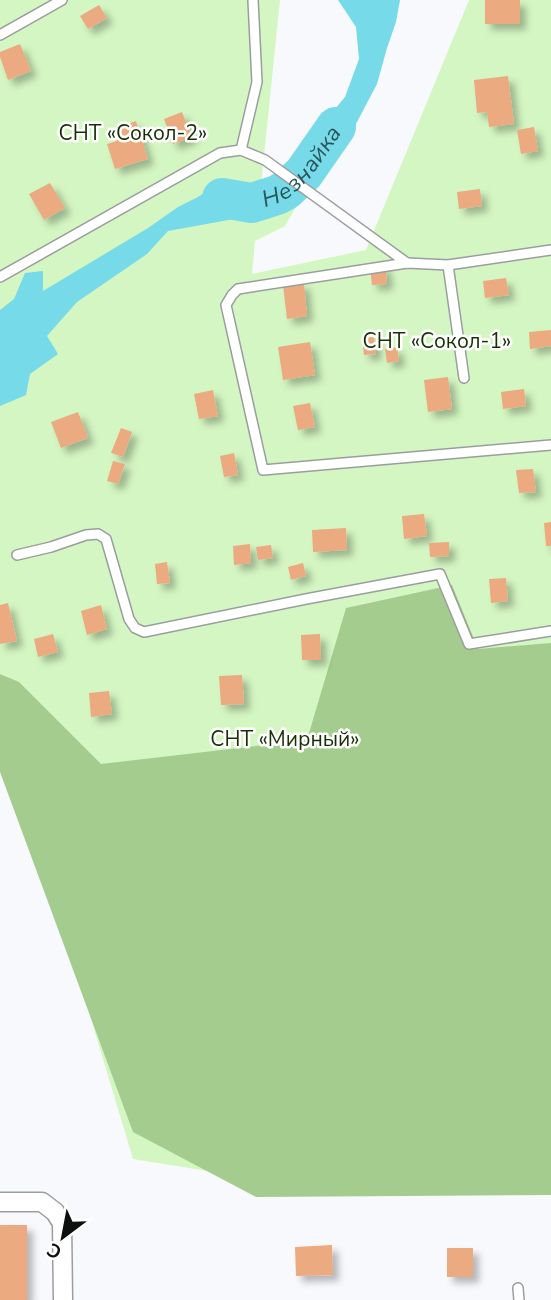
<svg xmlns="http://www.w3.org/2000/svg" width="551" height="1300" font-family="'Nunito Sans',sans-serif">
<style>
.green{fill:#d4f6c2}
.forest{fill:#a4cc8e}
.water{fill:#76dae8}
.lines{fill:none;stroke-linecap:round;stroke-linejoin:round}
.river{stroke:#76dae8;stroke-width:40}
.building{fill:#ebaa7f;filter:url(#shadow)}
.service-casing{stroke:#9b9d9f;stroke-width:12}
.minor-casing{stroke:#9b9d9f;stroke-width:21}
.service{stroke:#fff;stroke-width:9}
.minor{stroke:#fff;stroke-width:18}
.labels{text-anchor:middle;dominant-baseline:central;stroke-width:5;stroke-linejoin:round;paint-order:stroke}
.park-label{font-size:21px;fill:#173104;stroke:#fff}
.water-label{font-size:23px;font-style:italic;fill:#29565c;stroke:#fff}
</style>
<defs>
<filter id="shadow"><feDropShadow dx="6" dy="6" stdDeviation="3.5" flood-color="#0004"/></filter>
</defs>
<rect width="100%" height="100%" fill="#f7f9fc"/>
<path class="green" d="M 0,0 L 280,0 L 258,214 L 296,207 L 285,226 L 255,241 L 252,274 L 366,250 L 469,0 L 551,0 L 551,1188 L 321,1189 L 133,1159 L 14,762 L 0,742 Z"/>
<path class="forest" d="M 452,585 L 478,649 L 551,643 L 551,1195 L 256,1197 L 133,1132 L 0,772 L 0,674 L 19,682 L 101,764 L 307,740 L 346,608 Z"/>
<g class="water">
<path d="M 338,0 L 400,0 L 396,22 L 387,48 L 377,84 L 338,158 L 313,179 L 294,166 L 320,127 L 345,97 L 359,59 L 356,27 Z"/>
<path d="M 223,180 L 241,195 L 275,190 L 279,202 L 261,214 L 168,231 L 147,254 L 77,302 L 47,336 L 58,354 L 30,374 L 26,395 L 0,406 L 0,310 L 14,299 L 25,273 L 43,271 L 43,291 L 148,228 L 178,207 L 198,197 Z"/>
</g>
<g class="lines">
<path class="river" id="s1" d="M 222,198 L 252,203 L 277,195 L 286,190 L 304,173 L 336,127"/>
</g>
<g class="building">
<rect x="485" y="0" width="35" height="24"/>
<path d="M 99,5 L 107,18 L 88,29 L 80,16 Z"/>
<path d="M 20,44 L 31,71 L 8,80 L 0,57 L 0,52 Z"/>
<path d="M 508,76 L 514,124 L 489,127 L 487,112 L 477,113 L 474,80 Z"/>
<path d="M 182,112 L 192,137 L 173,144 L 164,119 Z"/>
<path d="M 136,121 L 148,159 L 115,169 L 107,144 L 117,141 L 113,129 Z"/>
<path d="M 534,127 L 538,151 L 521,154 L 517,130 Z"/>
<path d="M 50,183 L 65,208 L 44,220 L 29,194 Z"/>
<path d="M 480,189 L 482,206 L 459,209 L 457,192 Z"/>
<path d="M 385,265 L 387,284 L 372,285 L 370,267 Z"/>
<path d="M 506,278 L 509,295 L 485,298 L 483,281 Z"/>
<path d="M 304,283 L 307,316 L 287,319 L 283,285 Z"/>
<path d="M 551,330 L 551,346 L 530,349 L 529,332 Z"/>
<path d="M 374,337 L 376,354 L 364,355 L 362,338 Z"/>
<path d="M 310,342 L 315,375 L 283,380 L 278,347 Z"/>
<path d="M 397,347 L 399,361 L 387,363 L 385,349 Z"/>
<path d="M 448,377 L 452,409 L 428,412 L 424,380 Z"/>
<path d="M 524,389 L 526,406 L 503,409 L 501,392 Z"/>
<path d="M 213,390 L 218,416 L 199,419 L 194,394 Z"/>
<path d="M 310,403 L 315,427 L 298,430 L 293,406 Z"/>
<path d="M 78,412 L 88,438 L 61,448 L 51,422 Z"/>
<path d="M 121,428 L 132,432 L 123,457 L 111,453 Z"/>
<path d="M 234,453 L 238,475 L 224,477 L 220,456 Z"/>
<path d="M 113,461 L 125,464 L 118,484 L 107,481 Z"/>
<path d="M 533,469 L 536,492 L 519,493 L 516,470 Z"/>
<path d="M 424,514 L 427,536 L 404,539 L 402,516 Z"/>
<path d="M 551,522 L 551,546 L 546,546 L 544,523 Z"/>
<path d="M 346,528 L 347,550 L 313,552 L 312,530 Z"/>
<path d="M 449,542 L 449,556 L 430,557 L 429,543 Z"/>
<path d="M 250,544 L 251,563 L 234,565 L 233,546 Z"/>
<path d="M 271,545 L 273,558 L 258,560 L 256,547 Z"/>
<path d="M 167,562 L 170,583 L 157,584 L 155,564 Z"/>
<path d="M 303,563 L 306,576 L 291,580 L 288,567 Z"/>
<path d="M 506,578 L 508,601 L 491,603 L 489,579 Z"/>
<path d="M 8,603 L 17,641 L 0,644 L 0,605 Z"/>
<path d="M 101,605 L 107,629 L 87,635 L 81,611 Z"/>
<path d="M 53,634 L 58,652 L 38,657 L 34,639 Z"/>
<path d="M 320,634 L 321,660 L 302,660 L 301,635 Z"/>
<path d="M 242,675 L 244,704 L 221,705 L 219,676 Z"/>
<path d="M 109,691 L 112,714 L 91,717 L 89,693 Z"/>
<rect x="0" y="1225" width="27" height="75"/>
<path d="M 332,1245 L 333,1275 L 296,1276 L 295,1247 Z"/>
<rect x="447" y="1248" width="26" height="29"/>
</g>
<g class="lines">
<defs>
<g id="service">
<path d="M 0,35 L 62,0"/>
<path d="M 241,150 L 257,82 L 253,0"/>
<path d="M 551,250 L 448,265 L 407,263 L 238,289 L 232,295 L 226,305 L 263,470 L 551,445"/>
<path d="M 448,265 L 464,378"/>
<path d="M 0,277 L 220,153 L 241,150 L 265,160 L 407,263"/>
<path d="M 17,555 L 51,547 L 86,535 L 98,534 L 106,539 L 129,619 L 135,628 L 144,632 L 306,599 L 440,574 L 469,644 L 551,631"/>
<path d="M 518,1288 L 519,1300"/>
</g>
<path id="minor" d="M 0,1202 L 42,1202 L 55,1212 L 62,1223 L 63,1300"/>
</defs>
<use href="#service" class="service-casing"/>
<use href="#minor" class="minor-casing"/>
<use href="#service" class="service"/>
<use href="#minor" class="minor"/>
</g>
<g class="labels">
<g class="park-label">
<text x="133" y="133">СНТ «Сокол-2»</text>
<text x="437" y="341">СНТ «Сокол-1»</text>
<text x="285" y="739">СНТ «Мирный»</text>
</g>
<g class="water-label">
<text stroke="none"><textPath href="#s1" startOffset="94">Незнайка</textPath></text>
</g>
</g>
<g transform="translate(63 1237) rotate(212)" stroke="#ffffff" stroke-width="5" paint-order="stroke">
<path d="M0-5L12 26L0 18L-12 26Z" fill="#0e0f0f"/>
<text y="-10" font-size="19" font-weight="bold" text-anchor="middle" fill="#0e0f0f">С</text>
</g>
</svg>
